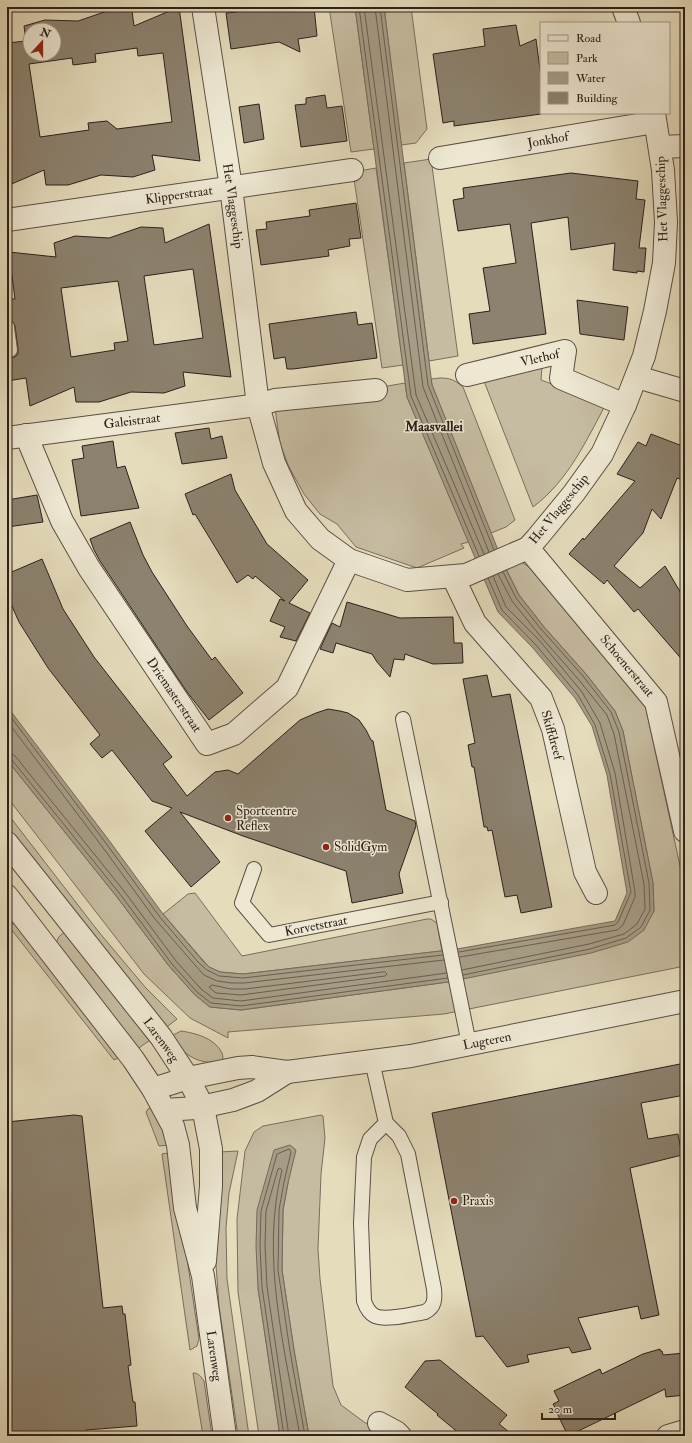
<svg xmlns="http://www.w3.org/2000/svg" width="692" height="1443" font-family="'IM FELL Double Pica',serif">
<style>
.green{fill:#c6bca1;stroke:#796e5e}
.water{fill:#a69c85;stroke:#756a5b}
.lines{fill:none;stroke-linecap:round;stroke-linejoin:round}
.shore{stroke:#695e50;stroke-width:1}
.building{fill:#8c826f;stroke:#2c201b;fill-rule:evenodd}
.service-casing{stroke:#5a4f43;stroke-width:16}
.minor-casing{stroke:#5a4f43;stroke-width:24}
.tertiary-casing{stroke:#5a4f43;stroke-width:24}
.service{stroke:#eee8d3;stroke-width:14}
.minor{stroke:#eee8d3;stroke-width:22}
.tertiary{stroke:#eee8d3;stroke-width:22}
.poi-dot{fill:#8f2418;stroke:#eee8d3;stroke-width:1.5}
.labels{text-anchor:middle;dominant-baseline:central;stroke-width:3;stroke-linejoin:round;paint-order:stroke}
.street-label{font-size:13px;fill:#2c201b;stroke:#eee8d3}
.poi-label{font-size:13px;fill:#2c201b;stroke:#eee8d3;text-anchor:start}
.neighbourhood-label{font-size:14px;font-weight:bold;fill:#2c201b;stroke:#eee8d3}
</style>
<rect width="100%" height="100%" fill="#e5dcbc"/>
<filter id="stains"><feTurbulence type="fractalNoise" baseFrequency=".005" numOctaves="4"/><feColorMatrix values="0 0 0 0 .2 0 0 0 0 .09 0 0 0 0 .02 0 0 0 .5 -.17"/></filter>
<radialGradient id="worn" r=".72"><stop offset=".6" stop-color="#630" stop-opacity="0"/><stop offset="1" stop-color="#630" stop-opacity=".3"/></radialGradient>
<g class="green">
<path d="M 329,7 L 355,7 L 374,149 L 351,152 Z"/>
<path d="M 384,7 L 411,7 L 427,129 L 416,143 L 401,145 Z"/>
<path d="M 431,159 L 458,356 L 429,361 L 404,163 Z"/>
<path d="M 376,168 L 403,365 L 382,368 L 353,172 Z"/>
<path d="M 542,366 L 541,380 L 606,404 C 586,441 568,481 533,507 L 482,376 Z"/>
<path d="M 440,378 C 450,378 455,380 463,387 L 515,520 L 506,527 L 491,533 L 432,385 L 431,379 Z"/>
<path d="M 405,383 L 407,397 L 469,542 L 461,544 L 464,548 L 417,568 L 356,547 L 337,524 L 320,514 L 304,494 L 289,467 L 280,444 L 275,408 L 278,405 Z"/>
<path d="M 520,561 L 529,567 L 574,616 L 645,704 L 685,889 L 685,966 L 444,1014 L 228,1032 L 228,1038 L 190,1018 L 144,974 L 7,797 L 7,760 L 117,897 L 169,966 L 195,995 L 210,1007 L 241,1010 L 448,982 L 463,979 L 654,911 L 653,883 L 623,731 L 615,711 L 586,674 L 544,627 L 519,595 L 504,565 Z"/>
<path d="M 7,813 L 98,931 L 145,987 L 177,1019 L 163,1030 L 7,833 Z"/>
<path d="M 195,893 L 242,956 L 427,919 L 431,919 L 437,923 L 442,951 L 243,974 L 220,972 L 209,967 L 163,914 L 188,894 Z"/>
<path d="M 7,924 L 18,924 L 118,1058 L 114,1060 Z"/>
<path d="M 68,932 L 153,1038 L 136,1050 L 55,948 C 57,939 59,933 68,932 Z"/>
<path d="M 181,1031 C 195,1033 215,1038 222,1053 C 223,1055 223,1059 223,1062 C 196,1065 186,1055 169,1037 Z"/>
<path d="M 153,1107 L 169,1145 L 159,1146 L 146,1112 L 148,1109 Z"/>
<path d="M 321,1115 L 323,1116 L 325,1138 L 321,1174 L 318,1249 L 320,1279 L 333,1386 L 341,1405 L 364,1422 L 392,1436 L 309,1436 L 294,1350 L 282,1270 L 283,1210 L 288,1183 L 258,1288 L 280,1436 L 259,1436 L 238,1292 L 237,1219 L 245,1151 L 254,1132 L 263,1126 Z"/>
<path d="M 238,1151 L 229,1193 L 226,1228 L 227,1279 L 249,1436 L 238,1436 L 219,1306 L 215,1251 L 219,1152 Z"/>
<path d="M 168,1153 L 172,1158 L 199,1339 L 197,1346 L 190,1350 L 162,1154 Z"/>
<path d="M 193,1373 C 199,1373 201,1377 204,1381 L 212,1436 L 203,1436 Z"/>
</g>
<g class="water">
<path d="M 355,7 L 384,7 L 432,385 L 504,565 L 519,595 L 544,627 L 586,674 L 615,711 L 623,731 L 653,883 L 654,911 L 644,930 L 628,942 L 591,953 L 448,982 L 241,1010 L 210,1007 L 195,995 L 169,966 L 117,897 L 7,760 L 7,701 L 9,709 L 108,839 L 163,914 L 201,959 L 209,967 L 220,972 L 243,974 L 457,949 L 615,921 L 627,893 L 607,775 L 592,726 L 575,698 L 532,647 L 498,612 L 407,397 Z"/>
<path d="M 290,1145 L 296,1150 L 288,1183 L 283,1210 L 282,1270 L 294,1350 L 309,1436 L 280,1436 L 258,1288 L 256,1246 L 257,1210 L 274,1150 Z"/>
</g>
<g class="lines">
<g class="shore">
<path d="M 359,7 L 411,396 L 479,556"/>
<path d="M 364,7 L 416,395 L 484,554"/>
<path d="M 375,7 L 423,387 L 489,552"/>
<path d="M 380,7 L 428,385 L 494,550"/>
<path d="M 7,712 L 105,842 L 159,916 L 198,962 L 207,970 L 219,976 L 243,978 L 443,955"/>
<path d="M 7,721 L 101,845 L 155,919 L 195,965 L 204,975 L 217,981 L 232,983 L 244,983 L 444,960"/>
<path d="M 7,753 L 11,753 L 15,756 L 124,891 L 176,961 L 201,989 L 213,998 L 241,1001 L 447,973"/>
<path d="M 7,758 L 12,760 L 120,894 L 172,964 L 197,992 L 211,1003 L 241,1006 L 448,978"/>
<path d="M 459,952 L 615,925 L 618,922 L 631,892 L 610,774 L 595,725 L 578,695 L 535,644 L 502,610 L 488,578"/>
<path d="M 460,957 L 617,930 L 623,925 L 635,897 L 635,892 L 615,773 L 600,723 L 582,692 L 539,640 L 506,607 L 493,576"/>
<path d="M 462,970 L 589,944 L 624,934 L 637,924 L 645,909 L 644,884 L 614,734 L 607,715 L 579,680 L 542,638 L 512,601 L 498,574"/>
<path d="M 385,972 L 387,974 L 385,976 L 241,995 L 216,993 L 209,987 L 212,985 L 231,989 L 245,989 Z"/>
<path d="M 463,975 L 590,949 L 626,938 L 641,927 L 650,910 L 649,883 L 619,732 L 611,712 L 583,676 L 541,629 L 516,598 L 503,572"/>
<path d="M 284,1436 L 262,1287 L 260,1246 L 261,1211 L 277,1154 L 289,1149 L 291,1152 L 284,1182 L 279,1210 L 278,1270 L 290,1351 L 305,1436"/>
<path d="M 289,1436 L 267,1287 L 265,1245 L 266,1211 L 278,1169 L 280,1168 L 282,1170 C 260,1257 285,1350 300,1436"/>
</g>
</g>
<g class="building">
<path d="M 179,7 L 200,161 L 152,155 L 155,170 L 133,177 L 101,175 L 68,185 L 46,185 L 44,170 L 7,186 L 7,43 L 26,41 L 24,26 L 45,20 L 78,21 L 110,10 L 132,11 L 134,26 ZM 30,30 L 54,30 L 54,54 L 30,54 ZM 137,48 L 138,56 L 163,53 L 172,122 L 117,129 L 107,121 L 88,123 L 89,130 L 40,137 L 29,64 L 72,58 L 73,65 L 96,62 L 95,54 Z"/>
<path d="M 236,7 L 314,7 L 317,36 L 298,39 L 300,52 L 279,42 L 231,49 L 226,13 L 237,12 Z"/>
<path d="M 516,25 L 520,46 L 536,39 L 541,77 L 541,114 L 454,126 L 454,121 L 443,123 L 433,54 L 485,46 L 483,29 Z"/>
<path d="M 325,95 L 327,108 L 342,106 L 347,141 L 301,147 L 295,105 L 306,104 L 306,98 Z"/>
<path d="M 259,104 L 264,139 L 244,143 L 239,107 Z"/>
<path d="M 571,173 L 638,181 L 636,199 L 645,200 L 639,248 L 646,248 L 644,272 L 637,271 L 637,273 L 613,270 L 615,243 L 571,250 L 568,217 L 531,223 L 546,334 L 473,344 L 469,314 L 490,311 L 483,268 L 516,263 L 510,224 L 458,231 L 453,200 L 464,198 L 463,188 Z"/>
<path d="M 356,203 L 361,238 L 349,239 L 350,246 L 328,250 L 329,256 L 261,265 L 256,230 L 267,229 L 266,222 L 310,216 L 309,210 Z"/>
<path d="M 209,224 L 231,377 L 183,372 L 185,386 L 164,393 L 131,392 L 99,402 L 76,402 L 74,387 L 30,406 L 26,378 L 7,381 L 7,358 L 15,357 L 18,354 L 18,349 L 15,326 L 13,322 L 7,319 L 7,299 L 15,299 L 9,252 L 56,257 L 54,243 L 75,236 L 109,238 L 141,227 L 163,228 L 165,243 ZM 193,269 L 203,338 L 154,345 L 144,276 ZM 118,281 L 128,341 L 114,343 L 115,350 L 71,357 L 61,288 Z"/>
<path d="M 577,300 L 628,307 L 624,340 L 580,334 Z"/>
<path d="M 356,312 L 358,325 L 372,323 L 377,358 L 293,369 L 287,369 L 285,357 L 274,359 L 269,324 Z"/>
<path d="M 209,428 L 211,439 L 222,436 L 227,458 L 182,464 L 175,433 Z"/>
<path d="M 651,434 L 685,447 L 685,481 L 677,478 L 661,519 L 652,509 L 643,533 L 614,566 L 640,588 L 665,566 L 685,600 L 685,663 L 638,609 L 634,612 L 607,580 L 604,584 L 569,554 L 583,538 L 584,540 L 635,481 L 617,474 L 638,442 L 646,446 Z"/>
<path d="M 113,441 L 117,468 L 125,466 L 139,508 L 81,516 L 72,460 L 84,458 L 82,446 Z"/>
<path d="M 231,474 L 235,490 L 267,544 L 308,580 L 289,603 L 310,613 L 296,641 L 280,637 L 285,627 L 270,621 L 280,599 L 285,601 L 255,576 L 253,579 L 248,575 L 237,583 L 195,514 L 193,515 L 185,494 Z"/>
<path d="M 37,495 L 43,522 L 7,527 L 7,500 Z"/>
<path d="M 130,522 L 143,555 L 152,572 L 187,626 L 212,660 L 215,657 L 243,693 L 209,720 L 187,692 L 100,561 L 94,550 L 90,539 Z"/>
<path d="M 42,559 L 63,609 L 94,657 L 172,757 L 163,764 L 187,796 L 215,772 L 228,770 L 238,774 L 300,720 L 316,713 L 328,709 L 340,711 L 348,713 L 359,720 L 366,730 L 371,740 L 373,741 L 386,810 L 415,821 L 416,826 L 399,874 L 403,893 L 352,903 L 346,871 L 243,836 L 180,812 L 220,862 L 191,887 L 145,831 L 172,808 L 152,801 L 112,750 L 102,758 L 90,744 L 100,735 L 48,668 L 19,622 L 7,595 L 7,574 Z"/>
<path d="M 347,602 L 400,618 L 453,617 L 454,643 L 462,643 L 463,663 L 433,664 L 405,654 L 404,660 L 394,659 L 390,677 L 377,662 L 372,654 L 336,643 L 333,653 L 320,649 L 332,623 L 340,627 Z"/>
<path d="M 487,675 L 492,697 L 510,694 L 552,907 L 521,913 L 517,895 L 505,897 L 492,830 L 488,831 L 487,827 L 484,827 L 474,767 L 472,767 L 468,745 L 475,743 L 463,679 Z"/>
<path d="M 685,1063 L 685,1095 L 641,1103 L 648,1139 L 678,1134 L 682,1155 L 630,1168 L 659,1315 L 641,1319 L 638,1306 L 578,1318 L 591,1349 L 572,1353 L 569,1347 L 527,1355 L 529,1362 L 507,1367 L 483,1336 L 476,1337 L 432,1113 Z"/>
<path d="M 74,1115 L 82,1116 L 103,1308 L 122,1306 L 123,1314 L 125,1314 L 131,1365 L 128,1366 L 133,1402 L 135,1402 L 137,1426 L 86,1430 L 86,1432 L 45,1436 L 7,1436 L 7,1122 Z"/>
<path d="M 660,1349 L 660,1351 L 662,1351 L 663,1355 L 685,1353 L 685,1395 L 666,1397 L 665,1389 L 568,1436 L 555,1409 L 556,1409 L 553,1404 L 559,1401 L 554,1391 L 600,1369 L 602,1374 L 643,1354 Z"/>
<path d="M 440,1360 L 507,1415 L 499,1424 L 514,1436 L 465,1436 L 461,1432 L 460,1434 L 437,1415 L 438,1414 L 405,1387 L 425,1361 Z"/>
</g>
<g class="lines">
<defs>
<g id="service">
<path d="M 7,327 L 10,350"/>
<path d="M 403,719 L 469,1044"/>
<path d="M 254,869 L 242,903 L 269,935 L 441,902"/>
<path d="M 372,1061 L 386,1123 L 399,1136 L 408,1154 L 434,1289 C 435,1299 435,1307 425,1312 C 412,1314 386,1321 375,1316 C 369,1313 366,1307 364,1301 L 361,1223 L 364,1157 L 370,1139 L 386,1123"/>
</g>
<g id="minor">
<path d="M 203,7 L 231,187 L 258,405 L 274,463 L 296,511 L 320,539 L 349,560 L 407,580 L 466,575 L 528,548 L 537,538 L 574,493 L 602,454 L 625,405 L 644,356 L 655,311 L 664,263 L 666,222 L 663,170 L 654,113"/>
<path d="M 623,7 L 629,23"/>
<path d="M 660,147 L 685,146"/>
<path d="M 440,158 L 655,122"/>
<path d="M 7,220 L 352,170"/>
<path d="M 467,375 L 565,351 L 561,378 L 625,405"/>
<path d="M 637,377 L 685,391"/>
<path d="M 26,435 L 62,521 L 89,568 L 207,744 L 234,734 L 287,688 L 349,560"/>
<path d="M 7,438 L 258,405 L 275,400 L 376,390"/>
<path d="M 528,548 L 656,702 L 685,831"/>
<path d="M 453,577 L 475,623 L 541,698 L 553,729 L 585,872 L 596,893"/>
<path d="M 379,1423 L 396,1432 L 400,1436"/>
<path d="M 668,1436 L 685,1431"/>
</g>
<g id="tertiary">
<path d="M 7,843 L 161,1037 L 188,1078 L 203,1107 L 211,1149 L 211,1186 L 205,1261"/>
<path d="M 7,896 L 133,1059 L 153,1089 L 173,1126 L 178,1145 L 185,1208 L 203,1276 L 225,1436"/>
<path d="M 153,1089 L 188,1078 L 238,1068 L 252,1067 L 287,1072 L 411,1056 L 685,1001"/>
<path d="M 165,1110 L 196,1108 L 233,1100 L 257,1091 L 287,1072"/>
</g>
</defs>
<use href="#service" class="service-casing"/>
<use href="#minor" class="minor-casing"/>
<use href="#tertiary" class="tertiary-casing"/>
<use href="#service" class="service"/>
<use href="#minor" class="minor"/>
<use href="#tertiary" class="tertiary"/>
</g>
<g class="poi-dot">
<circle cx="228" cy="818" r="4"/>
<circle cx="326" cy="847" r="4"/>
<circle cx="454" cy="1201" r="4"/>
</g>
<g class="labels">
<g class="street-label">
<text transform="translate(548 140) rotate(-10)">Jonkhof</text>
<text transform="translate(179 195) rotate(-8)">Klipperstraat</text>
<text transform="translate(662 199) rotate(-92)">Het Vlaggeschip</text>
<text transform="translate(233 206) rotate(82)">Het Vlaggeschip</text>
<text transform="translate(540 358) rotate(-13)">Vlethof</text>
<text transform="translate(132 421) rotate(-7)">Galeistraat</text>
<text transform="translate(559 509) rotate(-51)">Het Vlaggeschip</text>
<text transform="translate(627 666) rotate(50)">Schoenerstraat</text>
<text transform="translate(174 695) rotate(56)">Driemasterstraat</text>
<text transform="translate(552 735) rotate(74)">Skiffdreef</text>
<text transform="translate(316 926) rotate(-11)">Korvetstraat</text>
<text transform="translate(161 1040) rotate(54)">Larenweg</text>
<text transform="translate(487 1041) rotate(-11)">Lugteren</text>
<text transform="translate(214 1356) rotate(82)">Larenweg</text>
</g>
<g class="poi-label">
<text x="236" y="811">Sportcentre<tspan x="236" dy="15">Reflex</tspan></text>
<text x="334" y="847">SolidGym</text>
<text x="462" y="1201">Praxis</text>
</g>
<g class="neighbourhood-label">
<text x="434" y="426">Maasvallei</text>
</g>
</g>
<rect width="692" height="1443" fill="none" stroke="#e5dcbc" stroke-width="24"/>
<rect x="8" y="8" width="676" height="1427" fill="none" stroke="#2c201b" stroke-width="2"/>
<rect x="12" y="12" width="668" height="1419" fill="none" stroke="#2c201b"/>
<rect x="540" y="22" width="130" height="92" fill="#eee8d3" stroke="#a09889"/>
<rect x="548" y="35" width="20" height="6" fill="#eee8d3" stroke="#a09889"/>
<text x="576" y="42" font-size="12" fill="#2c201b">Road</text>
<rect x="548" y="52" width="20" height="12" fill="#c6bca1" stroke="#a09889"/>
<text x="576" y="62" font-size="12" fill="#2c201b">Park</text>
<rect x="548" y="72" width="20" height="12" fill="#a69c85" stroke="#a09889"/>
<text x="576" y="82" font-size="12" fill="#2c201b">Water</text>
<rect x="548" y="92" width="20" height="12" fill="#8c826f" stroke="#a09889"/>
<text x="576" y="102" font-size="12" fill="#2c201b">Building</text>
<g transform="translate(42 42) rotate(21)"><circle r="19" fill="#eee8d3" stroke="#a09889"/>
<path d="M0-3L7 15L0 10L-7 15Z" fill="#8f2418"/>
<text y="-6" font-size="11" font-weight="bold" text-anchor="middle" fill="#2c201b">N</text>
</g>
<path d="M542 1413v6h73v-6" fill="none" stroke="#2c201b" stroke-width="2"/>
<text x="548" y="1413" font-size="12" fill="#2c201b" stroke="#eee8d3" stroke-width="3" paint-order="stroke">20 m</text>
<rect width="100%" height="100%" filter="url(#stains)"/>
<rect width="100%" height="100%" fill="url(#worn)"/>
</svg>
